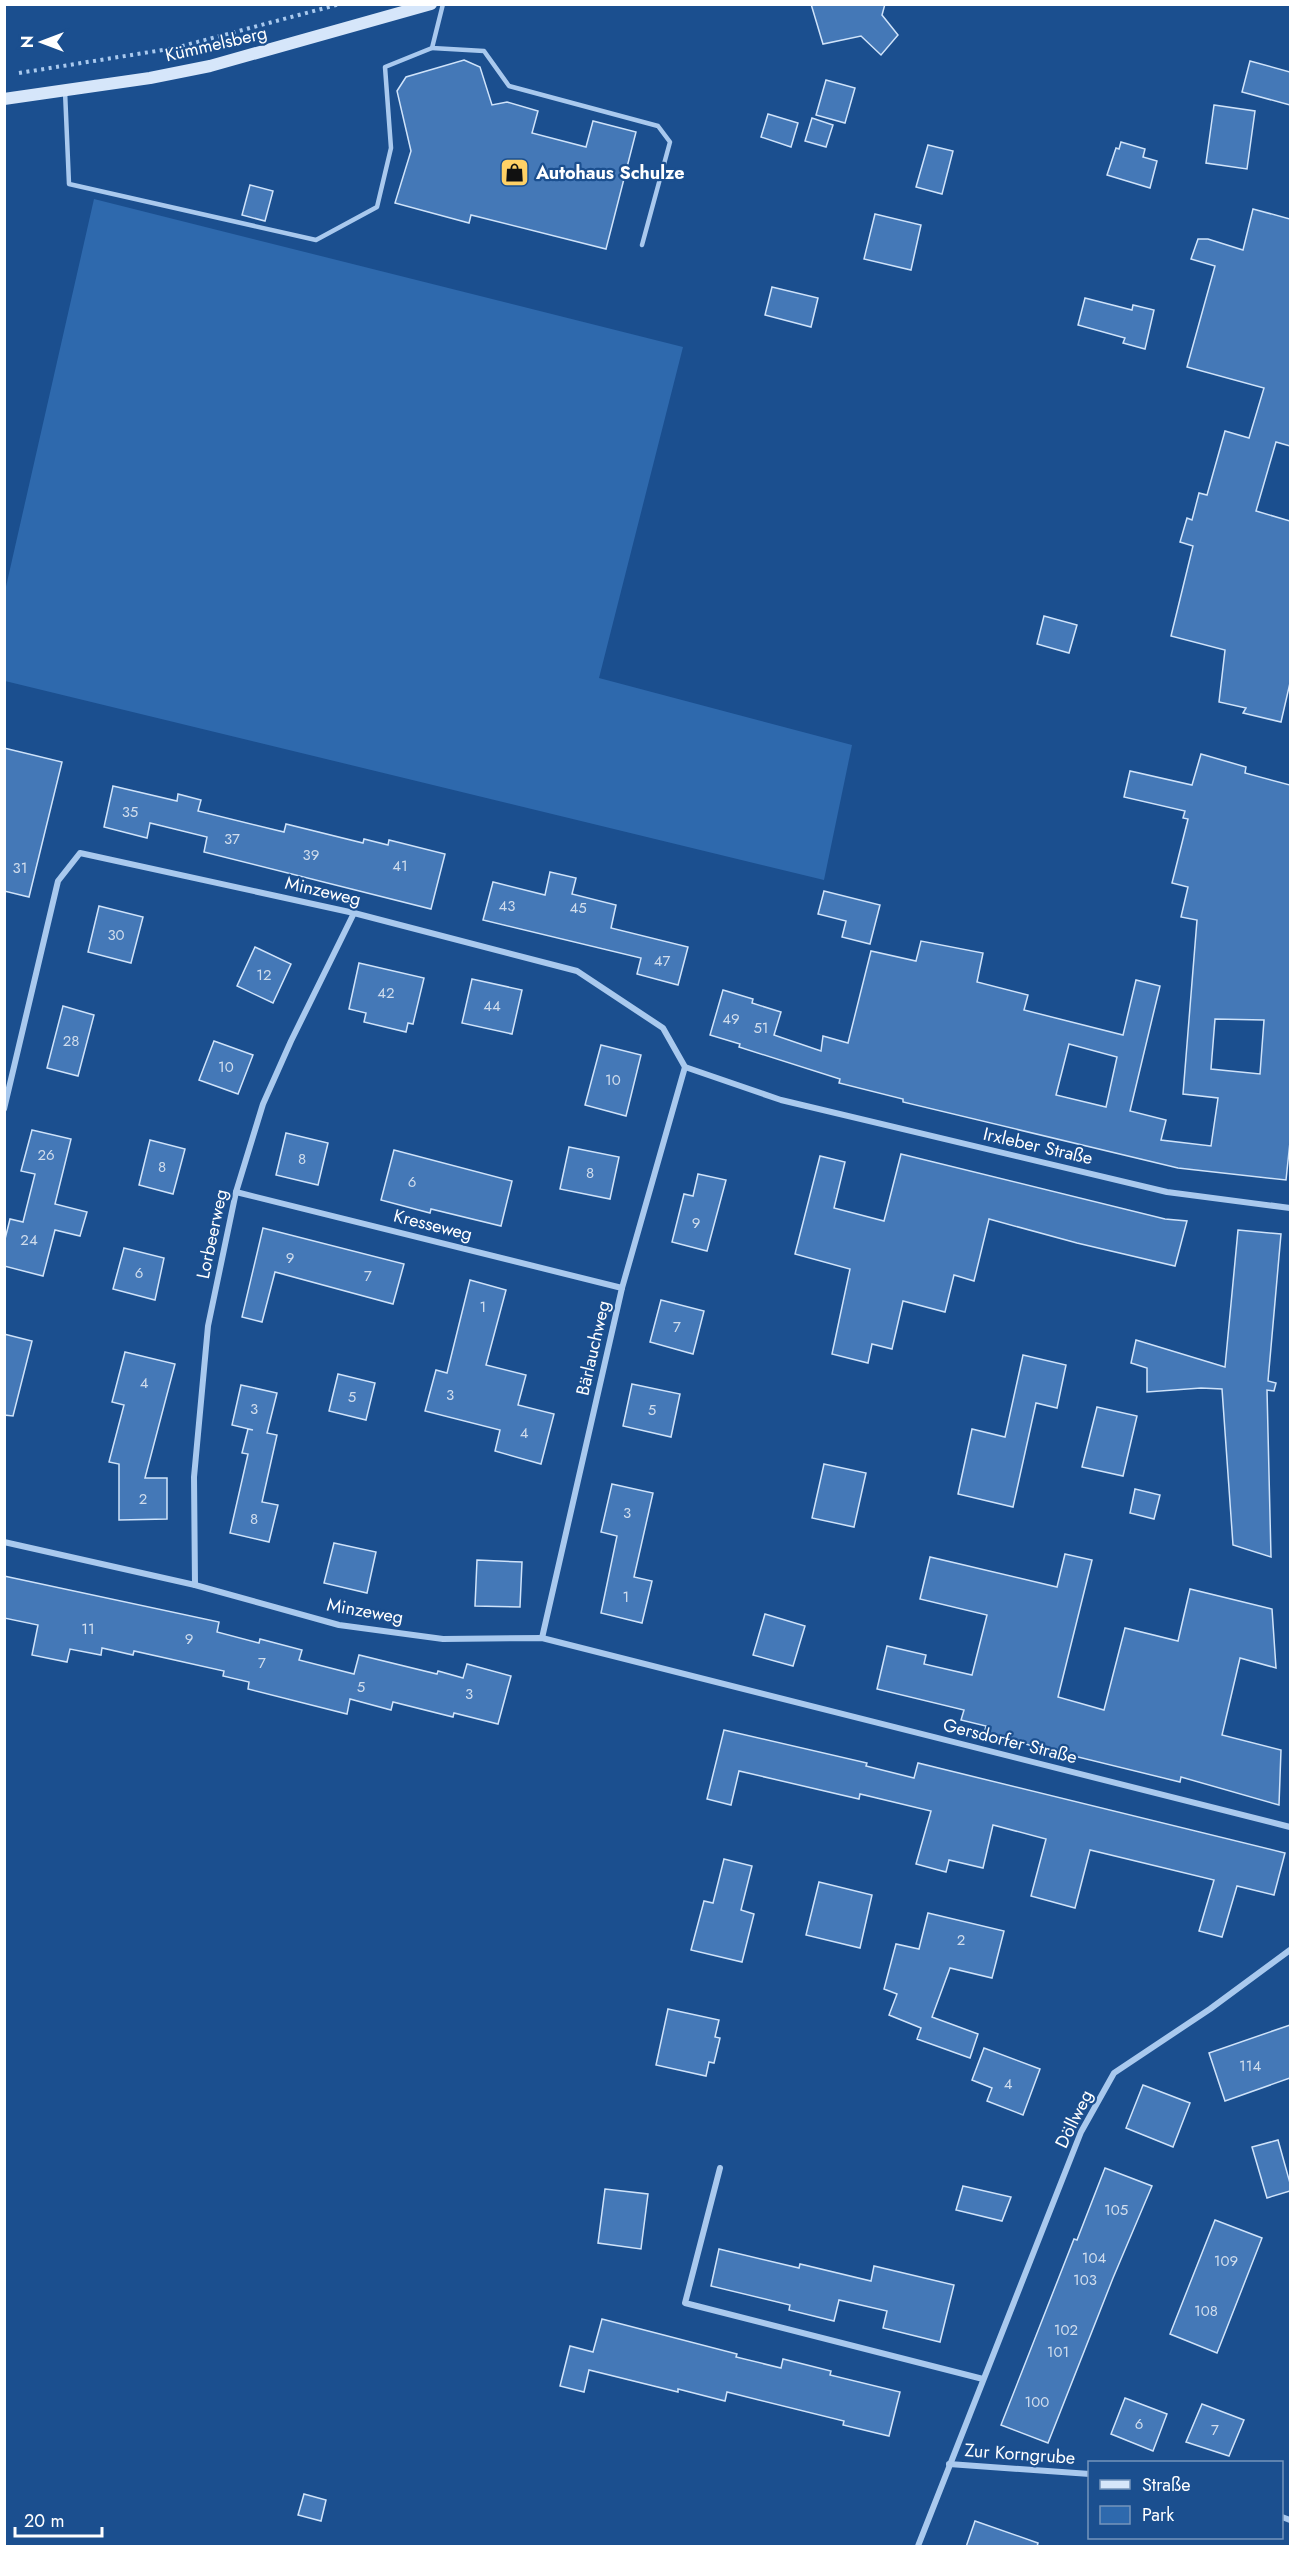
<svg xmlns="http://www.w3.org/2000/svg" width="1295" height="2551" font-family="Jost,sans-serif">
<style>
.green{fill:#2e69ad}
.building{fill:#4478b7;stroke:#cfe3fa;stroke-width:1.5;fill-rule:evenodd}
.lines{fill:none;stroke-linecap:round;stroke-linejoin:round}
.path{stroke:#a9c9ee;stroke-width:4;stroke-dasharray:3 4.5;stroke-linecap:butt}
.lane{stroke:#a9c9ee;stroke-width:4.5}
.street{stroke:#a9c9ee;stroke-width:6}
.secondary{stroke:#d6e6fa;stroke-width:12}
.labels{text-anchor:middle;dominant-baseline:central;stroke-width:4.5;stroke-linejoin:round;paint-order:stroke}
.number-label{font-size:15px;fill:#d0dded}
.street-label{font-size:18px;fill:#fff;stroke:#1b4f8f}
.poi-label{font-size:18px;font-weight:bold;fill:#fff;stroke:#1b4f8f;text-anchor:start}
</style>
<rect width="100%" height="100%" fill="#1b4f8f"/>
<path class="green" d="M 94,199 L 683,347 L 599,678 L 852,745 L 824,880 L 5,681 L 5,591 Z"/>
<g class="building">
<path d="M 811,4 L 885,4 L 882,15 L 898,35 L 881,55 L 861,36 L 823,44 Z"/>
<path d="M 464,60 L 480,67 L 492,105 L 507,102 L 538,111 L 532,133 L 586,147 L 593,121 L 636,132 L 606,249 L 471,215 L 469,223 L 395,203 L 411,151 L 397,91 L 406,77 Z"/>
<path d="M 1250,61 L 1290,72 L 1290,105 L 1242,92 Z"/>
<path d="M 826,80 L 855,88 L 845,123 L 816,115 Z"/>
<path d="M 1214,105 L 1255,111 L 1247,169 L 1206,163 Z"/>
<path d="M 768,114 L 798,123 L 791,147 L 761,137 Z"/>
<path d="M 812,118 L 833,125 L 826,147 L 805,141 Z"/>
<path d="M 1121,142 L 1145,149 L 1143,157 L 1157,161 L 1150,188 L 1107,175 L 1116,148 L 1119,149 Z"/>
<path d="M 928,145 L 953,151 L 942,194 L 916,187 Z"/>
<path d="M 250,185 L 273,191 L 265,221 L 242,215 Z"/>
<path d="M 1253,209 L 1290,219 L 1290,446 L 1276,442 L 1256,511 L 1290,521 L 1290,683 L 1281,722 L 1243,713 L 1246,708 L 1219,702 L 1225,650 L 1171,636 L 1193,546 L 1180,542 L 1187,518 L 1192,520 L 1199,493 L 1207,495 L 1225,431 L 1249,438 L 1264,388 L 1187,367 L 1215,266 L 1191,259 L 1198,239 L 1208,239 L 1243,250 Z"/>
<path d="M 875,214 L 921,225 L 911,270 L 864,259 Z"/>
<path d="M 772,287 L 818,298 L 811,327 L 765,315 Z"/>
<path d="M 1085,298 L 1132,310 L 1133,305 L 1154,310 L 1145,349 L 1123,343 L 1125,338 L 1078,325 Z"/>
<path d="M 1044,616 L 1077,625 L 1069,653 L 1037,644 Z"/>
<path d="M 4,748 L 62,762 L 29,897 L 4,891 Z"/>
<path d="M 1201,754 L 1246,767 L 1245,773 L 1290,785 L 1290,1142 L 1286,1180 L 1178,1168 L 903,1102 L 903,1099 L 839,1083 L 840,1079 L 739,1047 L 740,1044 L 710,1035 L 723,990 L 753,999 L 752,1003 L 781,1012 L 774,1035 L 821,1051 L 823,1036 L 848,1043 L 871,951 L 916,961 L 921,941 L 983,953 L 977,982 L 1028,995 L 1024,1010 L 1123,1035 L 1136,980 L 1160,986 L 1130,1111 L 1166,1120 L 1161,1140 L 1211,1146 L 1218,1098 L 1183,1094 L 1197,920 L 1181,917 L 1188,887 L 1172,883 L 1188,819 L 1183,818 L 1185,811 L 1124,797 L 1130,771 L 1192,785 ZM 1215,1019 L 1264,1020 L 1260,1074 L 1211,1069 ZM 1069,1044 L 1117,1057 L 1106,1107 L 1056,1095 Z"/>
<path d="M 113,786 L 177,801 L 178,794 L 201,800 L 198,811 L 284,832 L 286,824 L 363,843 L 364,839 L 388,845 L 389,840 L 445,854 L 431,909 L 204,852 L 207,837 L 150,823 L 147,838 L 104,827 Z"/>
<path d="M 550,872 L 576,878 L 572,894 L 616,905 L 611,928 L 688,947 L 678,985 L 637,974 L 641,958 L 483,920 L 493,882 L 545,895 Z"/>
<path d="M 824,891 L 880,905 L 870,944 L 842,937 L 846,921 L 818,914 Z"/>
<path d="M 99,906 L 143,917 L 131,963 L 88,952 Z"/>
<path d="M 255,947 L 291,964 L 273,1003 L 237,986 Z"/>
<path d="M 359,963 L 424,978 L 413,1024 L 408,1023 L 406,1032 L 364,1022 L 366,1013 L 349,1009 Z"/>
<path d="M 472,979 L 522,990 L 512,1034 L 462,1023 Z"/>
<path d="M 63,1006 L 94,1015 L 78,1076 L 47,1068 Z"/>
<path d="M 214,1041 L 253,1055 L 238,1094 L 199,1080 Z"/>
<path d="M 601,1045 L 641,1055 L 626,1116 L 585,1105 Z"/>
<path d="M 32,1130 L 71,1139 L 55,1204 L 87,1212 L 80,1236 L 55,1230 L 43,1276 L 4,1266 L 4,1243 L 10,1219 L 23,1222 L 35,1174 L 21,1171 Z"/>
<path d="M 286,1133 L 328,1143 L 318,1185 L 276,1175 Z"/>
<path d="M 150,1140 L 185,1149 L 173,1194 L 139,1185 Z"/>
<path d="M 569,1147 L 619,1157 L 610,1199 L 560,1189 Z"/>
<path d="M 394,1150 L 512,1181 L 501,1226 L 431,1209 L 430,1213 L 381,1200 Z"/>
<path d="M 901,1154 L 1165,1219 L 1187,1221 L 1175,1266 L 1077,1243 L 989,1219 L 974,1281 L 954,1275 L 945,1312 L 903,1301 L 892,1349 L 872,1344 L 868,1363 L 832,1354 L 850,1269 L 795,1254 L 820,1156 L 845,1162 L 834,1208 L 884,1221 Z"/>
<path d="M 698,1174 L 726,1180 L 707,1251 L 672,1242 L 684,1194 L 693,1196 Z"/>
<path d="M 263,1228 L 404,1264 L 393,1304 L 275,1272 L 262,1322 L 242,1317 Z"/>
<path d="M 1238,1230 L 1281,1234 L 1268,1381 L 1276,1383 L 1274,1391 L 1267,1390 L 1271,1557 L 1233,1545 L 1222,1389 L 1201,1388 L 1147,1392 L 1147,1368 L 1131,1363 L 1136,1340 L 1225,1367 Z"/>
<path d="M 124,1248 L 164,1258 L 155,1300 L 113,1289 Z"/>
<path d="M 470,1280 L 506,1290 L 486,1365 L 526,1375 L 518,1405 L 554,1414 L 541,1464 L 495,1451 L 500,1430 L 425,1411 L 436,1370 L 447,1373 Z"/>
<path d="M 661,1300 L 704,1311 L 693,1354 L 650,1342 Z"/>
<path d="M 4,1334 L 32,1341 L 13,1416 L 4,1415 Z"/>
<path d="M 125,1352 L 175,1364 L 145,1478 L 167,1478 L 167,1519 L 119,1520 L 119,1464 L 109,1462 L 124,1405 L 112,1402 Z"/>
<path d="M 1023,1355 L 1066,1365 L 1057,1408 L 1036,1403 L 1013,1507 L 958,1494 L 972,1429 L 1005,1437 Z"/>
<path d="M 338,1374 L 375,1383 L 366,1420 L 329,1411 Z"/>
<path d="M 632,1384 L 680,1394 L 671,1437 L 623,1426 Z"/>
<path d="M 241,1385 L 277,1393 L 267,1433 L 277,1435 L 262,1502 L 278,1505 L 269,1542 L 230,1533 L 248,1454 L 242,1453 L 248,1429 L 253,1430 L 232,1425 Z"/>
<path d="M 1097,1407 L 1137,1416 L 1123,1476 L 1082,1467 Z"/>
<path d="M 824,1464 L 866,1473 L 854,1527 L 812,1518 Z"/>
<path d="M 612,1484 L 653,1493 L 634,1577 L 652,1581 L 642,1623 L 601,1613 L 617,1536 L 601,1532 Z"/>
<path d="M 1135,1489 L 1160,1495 L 1154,1519 L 1130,1513 Z"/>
<path d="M 334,1543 L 376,1552 L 367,1593 L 324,1583 Z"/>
<path d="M 1065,1554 L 1092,1560 L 1058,1697 L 1104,1710 L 1125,1628 L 1178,1641 L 1190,1589 L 1272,1609 L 1276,1668 L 1240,1658 L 1222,1735 L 1281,1750 L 1279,1805 L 1181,1777 L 1180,1782 L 984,1734 L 986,1726 L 961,1720 L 964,1710 L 877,1689 L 887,1646 L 926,1655 L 924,1664 L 972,1675 L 987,1615 L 920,1599 L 930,1557 L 1057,1587 Z"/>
<path d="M 477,1560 L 522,1562 L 520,1607 L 475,1606 Z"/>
<path d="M 4,1576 L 219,1622 L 217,1632 L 259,1643 L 260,1639 L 302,1650 L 299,1660 L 354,1674 L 359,1655 L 437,1674 L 438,1671 L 463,1678 L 467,1664 L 511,1676 L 498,1724 L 454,1713 L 453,1717 L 393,1702 L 391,1710 L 350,1699 L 347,1714 L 248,1689 L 249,1682 L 223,1676 L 224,1671 L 134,1651 L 133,1655 L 102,1648 L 101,1655 L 70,1649 L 67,1662 L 32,1655 L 38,1625 L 4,1618 Z"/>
<path d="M 765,1614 L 805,1626 L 793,1666 L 753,1655 Z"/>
<path d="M 724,1730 L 867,1763 L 866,1766 L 914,1778 L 918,1763 L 1285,1853 L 1274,1895 L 1237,1886 L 1222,1937 L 1199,1931 L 1214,1880 L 1090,1850 L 1075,1908 L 1031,1896 L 1046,1839 L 993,1825 L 983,1868 L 949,1860 L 946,1872 L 916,1864 L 931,1811 L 860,1794 L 859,1799 L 739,1771 L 731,1805 L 707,1799 Z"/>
<path d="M 724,1859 L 752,1866 L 741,1910 L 754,1914 L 742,1962 L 691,1950 L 704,1901 L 713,1903 Z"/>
<path d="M 819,1882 L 872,1895 L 860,1948 L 806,1935 Z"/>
<path d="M 928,1913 L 1004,1931 L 992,1978 L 950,1968 L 932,2017 L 978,2034 L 970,2058 L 917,2039 L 921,2028 L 889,2015 L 897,1994 L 884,1989 L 896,1944 L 919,1949 Z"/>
<path d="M 668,2009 L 719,2020 L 715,2037 L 720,2038 L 714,2063 L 709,2062 L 706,2076 L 656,2065 Z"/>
<path d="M 1290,2025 L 1290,2078 L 1225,2101 L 1209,2053 Z"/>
<path d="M 984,2048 L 1040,2069 L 1023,2115 L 987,2101 L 992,2088 L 972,2080 Z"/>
<path d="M 1143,2085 L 1190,2103 L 1173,2147 L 1126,2128 Z"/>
<path d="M 1278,2140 L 1290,2183 L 1290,2191 L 1267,2198 L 1252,2147 Z"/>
<path d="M 1105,2168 L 1152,2186 L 1113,2278 L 1048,2443 L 1001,2425 L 1074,2239 L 1077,2240 Z"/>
<path d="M 963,2186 L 1011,2197 L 1002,2221 L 956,2210 Z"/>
<path d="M 605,2189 L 648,2194 L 641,2249 L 598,2243 Z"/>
<path d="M 1215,2220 L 1262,2238 L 1217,2353 L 1170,2334 Z"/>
<path d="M 719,2249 L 799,2268 L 800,2264 L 871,2281 L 874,2266 L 954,2285 L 940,2342 L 883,2328 L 887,2311 L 839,2300 L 834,2321 L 789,2310 L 790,2305 L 711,2286 Z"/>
<path d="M 602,2319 L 737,2354 L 736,2357 L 781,2368 L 783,2359 L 831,2371 L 830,2375 L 900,2392 L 889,2436 L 843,2425 L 844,2421 L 727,2392 L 725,2401 L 678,2389 L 678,2392 L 589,2370 L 584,2392 L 560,2386 L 570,2346 L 593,2352 Z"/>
<path d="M 1125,2398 L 1167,2414 L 1153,2451 L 1111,2434 Z"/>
<path d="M 1202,2404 L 1244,2420 L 1229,2456 L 1186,2442 Z"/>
<path d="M 304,2494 L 326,2500 L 321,2521 L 298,2515 Z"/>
<path d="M 975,2521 L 1038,2543 L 1037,2547 L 966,2547 Z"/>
</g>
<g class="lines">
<path class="path" d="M 19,73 L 175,48 L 340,4"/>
<g class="lane">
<path d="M 443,4 L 432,48 L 484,51 L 509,86 L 658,126 L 670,142 L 642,245"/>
<path d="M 65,91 L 69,184 L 316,240 L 377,207 L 391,148 L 385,67 L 432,48"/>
</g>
<g class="street">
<path d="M 4,1109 L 58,881 L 80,853 L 354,913 L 577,971 L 663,1028 L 685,1067 L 781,1100 L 1167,1192 L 1290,1208"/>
<path d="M 236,1192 L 622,1288"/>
<path d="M 4,1542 L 195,1585 L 339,1625 L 443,1639 L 542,1638 L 1290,1827"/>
<path d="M 195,1585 L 194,1477 L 208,1326 L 236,1192 L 263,1104 L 291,1041 L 354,913"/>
<path d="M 542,1638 L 622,1288 L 685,1067"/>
<path d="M 720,2168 L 685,2303 L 983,2379"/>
<path d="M 949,2464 L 1090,2474"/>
<path d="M 1282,2517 L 1290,2520"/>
<path d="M 918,2546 L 1081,2132 L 1114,2073 L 1210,2009 L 1290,1950"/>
</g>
<path class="secondary" d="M 4,99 L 150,78 L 210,66 L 431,4"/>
</g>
<defs>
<symbol id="shop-square" viewBox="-11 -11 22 22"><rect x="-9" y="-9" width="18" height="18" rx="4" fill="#ffd166" stroke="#1b4f8f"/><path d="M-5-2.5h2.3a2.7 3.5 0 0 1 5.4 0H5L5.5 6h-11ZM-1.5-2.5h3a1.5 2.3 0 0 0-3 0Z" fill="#111"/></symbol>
</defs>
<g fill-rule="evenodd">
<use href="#shop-square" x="498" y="156" width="33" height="33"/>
</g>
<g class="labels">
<g class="number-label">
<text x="130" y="812">35</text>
<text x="232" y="839">37</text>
<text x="311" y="855">39</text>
<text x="400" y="866">41</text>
<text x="20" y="868">31</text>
<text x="507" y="906">43</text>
<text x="578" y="908">45</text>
<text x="116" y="935">30</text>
<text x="662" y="961">47</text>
<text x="264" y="975">12</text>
<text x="386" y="993">42</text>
<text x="492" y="1006">44</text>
<text x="731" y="1019">49</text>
<text x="761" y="1028">51</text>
<text x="71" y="1041">28</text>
<text x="226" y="1067">10</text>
<text x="613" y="1080">10</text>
<text x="46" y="1155">26</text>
<text x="302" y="1159">8</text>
<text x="162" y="1167">8</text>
<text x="590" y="1173">8</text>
<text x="412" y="1182">6</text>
<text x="696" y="1223">9</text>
<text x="29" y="1240">24</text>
<text x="290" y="1258">9</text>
<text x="139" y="1273">6</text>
<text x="368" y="1276">7</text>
<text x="483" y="1307">1</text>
<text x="677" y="1327">7</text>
<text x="144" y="1383">4</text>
<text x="450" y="1395">3</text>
<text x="352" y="1397">5</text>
<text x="254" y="1409">3</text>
<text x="652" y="1410">5</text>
<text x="524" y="1433">4</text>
<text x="143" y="1499">2</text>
<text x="627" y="1513">3</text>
<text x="254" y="1519">8</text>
<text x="626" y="1597">1</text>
<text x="88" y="1629">11</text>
<text x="189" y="1639">9</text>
<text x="262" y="1663">7</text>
<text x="361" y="1687">5</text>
<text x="469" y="1694">3</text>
<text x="961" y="1940">2</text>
<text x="1250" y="2066">114</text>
<text x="1008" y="2084">4</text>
<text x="1116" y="2210">105</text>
<text x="1094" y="2258">104</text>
<text x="1226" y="2261">109</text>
<text x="1085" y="2280">103</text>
<text x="1206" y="2311">108</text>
<text x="1066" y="2330">102</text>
<text x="1058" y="2352">101</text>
<text x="1037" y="2402">100</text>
<text x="1139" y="2424">6</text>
<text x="1215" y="2430">7</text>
</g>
<g class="street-label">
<text transform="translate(216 44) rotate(-13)">Kümmelsberg</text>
<text transform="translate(323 891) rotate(13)">Minzeweg</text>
<text transform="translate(1038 1146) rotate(13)">Irxleber Straße</text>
<text transform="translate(433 1225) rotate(14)">Kresseweg</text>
<text transform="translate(212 1234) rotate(-78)">Lorbeerweg</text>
<text transform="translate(593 1348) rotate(-77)">Bärlauchweg</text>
<text transform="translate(365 1611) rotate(10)">Minzeweg</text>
<text transform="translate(1010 1741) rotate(14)">Gersdorfer Straße</text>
<text transform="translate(1074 2119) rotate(-64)">Döllweg</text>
<text transform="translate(1020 2454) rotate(4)">Zur Korngrube</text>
</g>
<g class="poi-label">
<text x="536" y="173">Autohaus Schulze</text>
</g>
</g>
<rect width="1295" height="2551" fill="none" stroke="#ffffff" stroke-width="12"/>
<rect x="1088" y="2461" width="195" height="78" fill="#1b4f8f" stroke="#7695bc" stroke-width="1.5"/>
<rect x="1100" y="2480" width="30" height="9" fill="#d6e6fa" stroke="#7695bc" stroke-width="1.5"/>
<text x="1142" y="2491" font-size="18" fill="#ffffff">Straße</text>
<rect x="1100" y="2506" width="30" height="18" fill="#2e69ad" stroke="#7695bc" stroke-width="1.5"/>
<text x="1142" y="2521" font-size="18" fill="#ffffff">Park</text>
<g transform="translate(42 42) rotate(270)" stroke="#1b4f8f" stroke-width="4.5" paint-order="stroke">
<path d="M0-4.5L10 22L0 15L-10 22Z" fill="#ffffff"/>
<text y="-9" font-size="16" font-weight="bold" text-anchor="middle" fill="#ffffff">N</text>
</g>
<path d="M15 2527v9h87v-9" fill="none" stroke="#ffffff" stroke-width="3"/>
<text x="24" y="2527" font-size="18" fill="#ffffff" stroke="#1b4f8f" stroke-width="4.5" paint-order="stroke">20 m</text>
</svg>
